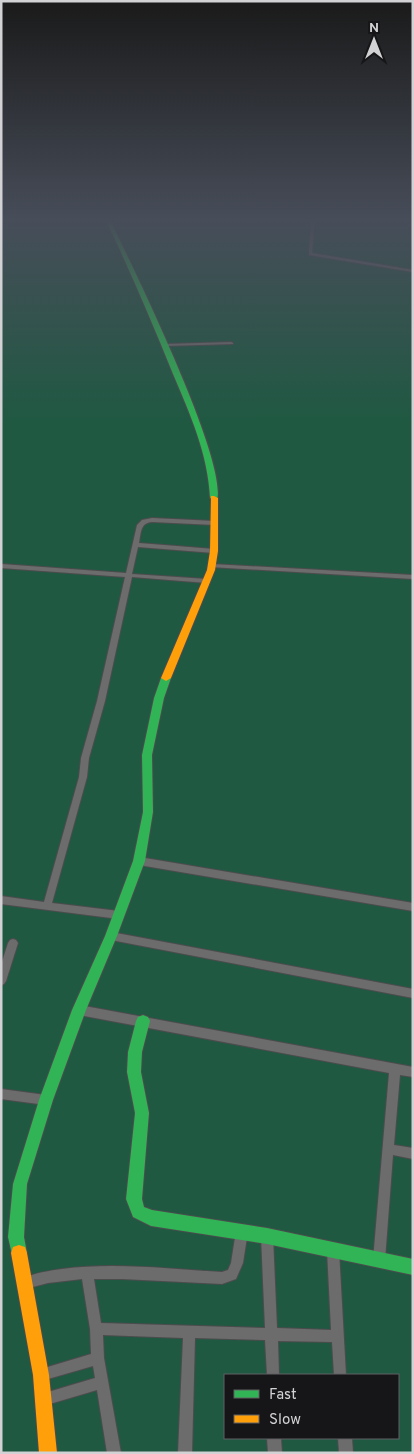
<svg xmlns="http://www.w3.org/2000/svg" width="414" height="1454" font-family="Overpass,sans-serif">
<style>
.green{fill:#1f5942;fill-rule:evenodd}
.lines{fill:none;stroke-linecap:round;stroke-linejoin:round}
.street-casing{stroke:#4c4c4e;stroke-width:2}
.fast-casing{stroke:#4c4c4e;stroke-width:2}
.slow-casing{stroke:#4c4c4e;stroke-width:2}
.street{fill:#6c6c6d;fill-rule:evenodd}
.fast{fill:#30b455;fill-rule:evenodd}
.slow{fill:#ff9f0a;fill-rule:evenodd}
</style>
<rect width="100%" height="100%" fill="#2f2f30"/>
<path class="green" d="M 1,220 L 413,220 L 413,1453 L 1,1453 ZM 225,1375 L 398,1375 L 398,1438 L 225,1438 Z"/>
<g class="lines">
<defs>
<g id="street">
<path d="M 311,220 L 315,220 L 312,253 L 413,270 L 413,272 L 309,255 Z"/>
<path d="M 231,342 L 233,343 L 233,344 L 165,346 L 163,345 L 165,344 Z"/>
<path d="M 152,518 L 215,521 L 218,523 L 215,525 L 152,522 C 140,523 141,533 139,543 L 214,549 L 217,551 L 214,553 L 138,547 L 132,574 L 207,579 L 210,581 L 207,583 L 132,577 L 105,701 L 89,758 L 87,777 L 52,903 L 119,911 L 122,912 L 124,915 L 122,918 L 119,919 L 1,904 L 1,896 L 44,902 L 79,777 L 81,758 L 97,701 L 125,577 L 1,568 L 1,564 L 126,573 L 137,525 L 142,520 Z"/>
<path d="M 212,564 L 413,575 L 413,579 L 210,567 L 210,565 Z"/>
<path d="M 139,857 L 413,903 L 413,911 L 139,865 L 136,864 L 135,861 L 136,858 Z"/>
<path d="M 111,932 L 413,989 L 413,998 L 111,940 L 108,939 L 106,936 L 108,933 Z"/>
<path d="M 13,939 L 16,940 L 18,943 L 6,981 L 4,984 L 1,985 L 1,965 L 8,943 L 10,940 Z"/>
<path d="M 79,1005 L 413,1067 L 413,1077 L 400,1075 L 394,1145 L 413,1148 L 413,1159 L 393,1155 L 385,1260 L 383,1264 L 379,1266 L 375,1264 L 373,1260 L 389,1073 L 79,1015 L 76,1013 L 74,1010 L 76,1007 Z"/>
<path d="M 1,1089 L 46,1095 L 50,1096 L 51,1100 L 50,1104 L 46,1105 L 1,1099 Z"/>
<path d="M 242,1225 L 246,1227 L 248,1231 L 243,1263 L 236,1279 L 222,1284 L 122,1279 L 94,1279 L 101,1323 L 265,1328 L 261,1236 L 263,1232 L 267,1230 L 271,1232 L 273,1236 L 277,1328 L 331,1330 L 327,1250 L 329,1246 L 333,1244 L 337,1246 L 339,1250 L 346,1375 L 334,1375 L 332,1342 L 278,1341 L 279,1375 L 267,1375 L 265,1340 L 195,1338 L 192,1453 L 178,1453 L 183,1338 L 103,1335 L 104,1358 L 121,1453 L 107,1453 L 97,1390 L 43,1406 L 38,1405 L 37,1400 L 38,1395 L 95,1378 L 93,1366 L 41,1381 L 37,1379 L 35,1375 L 37,1371 L 41,1369 L 91,1354 L 90,1329 L 82,1279 L 48,1283 L 25,1289 L 21,1287 L 19,1283 L 21,1279 C 34,1273 48,1271 62,1269 C 115,1262 169,1269 222,1272 L 228,1270 L 231,1263 L 236,1231 L 238,1227 Z"/>
<path d="M 267,1438 L 281,1438 L 282,1453 L 268,1453 Z"/>
<path d="M 338,1438 L 352,1438 L 353,1453 L 339,1453 Z"/>
</g>
<g id="fast">
<path d="M 106,220 L 110,220 C 132,265 228,461 217,500 L 214,500 L 210,498 C 208,454 190,414 173,374 C 152,322 130,271 106,220 Z"/>
<path d="M 166,675 L 171,678 L 164,698 L 152,755 L 153,812 L 145,861 L 117,936 L 86,1010 L 53,1100 L 27,1184 L 24,1237 L 27,1253 L 25,1259 L 19,1261 L 13,1259 L 8,1237 L 13,1184 L 39,1100 L 72,1010 L 105,936 L 133,861 L 143,812 L 142,755 L 154,698 L 161,678 Z"/>
<path d="M 143,1015 L 148,1017 L 150,1021 L 142,1052 L 141,1072 L 149,1113 L 142,1199 L 144,1207 L 152,1210 L 267,1228 L 413,1259 L 413,1275 L 267,1244 L 151,1226 L 133,1217 L 126,1199 L 135,1113 L 127,1072 L 128,1052 L 136,1021 L 138,1017 Z"/>
</g>
<g id="slow">
<path d="M 211,496 L 214,496 L 218,498 L 218,551 L 215,570 L 171,678 L 166,681 L 161,678 L 207,570 L 210,551 Z"/>
<path d="M 19,1245 L 25,1247 L 27,1253 L 49,1375 L 57,1453 L 39,1453 L 33,1375 L 11,1253 L 13,1247 Z"/>
</g>
</defs>
<use href="#street" class="street-casing"/>
<use href="#fast" class="fast-casing"/>
<use href="#slow" class="slow-casing"/>
<use href="#street" class="street"/>
<use href="#fast" class="fast"/>
<use href="#slow" class="slow"/>
</g>
<linearGradient id="sky" x2="0" y2="1"><stop stop-color="#1a1a1a"/><stop offset="0.52" stop-color="#474d59"/><stop offset="1" stop-color="#474d59" stop-opacity="0"/></linearGradient>
<rect width="414" height="423" fill="url(#sky)"/>
<rect width="414" height="1454" fill="none" stroke="#d2d2d5" stroke-width="5"/>
<rect x="224" y="1374" width="175" height="65" fill="#161618" stroke="#616164"/>
<rect x="234" y="1390" width="25" height="8" fill="#30b455" stroke="#616164"/>
<text x="269" y="1399" font-size="15" fill="#d2d2d5">Fast</text>
<rect x="234" y="1415" width="25" height="8" fill="#ff9f0a" stroke="#616164"/>
<text x="269" y="1424" font-size="15" fill="#d2d2d5">Slow</text>
<g transform="translate(374 40)" stroke="#161618" stroke-width="4" paint-order="stroke">
<path d="M0-4L9 19L0 12L-9 19Z" fill="#d2d2d5"/>
<text y="-8" font-size="14" font-weight="bold" text-anchor="middle" fill="#d2d2d5">N</text>
</g>
</svg>
